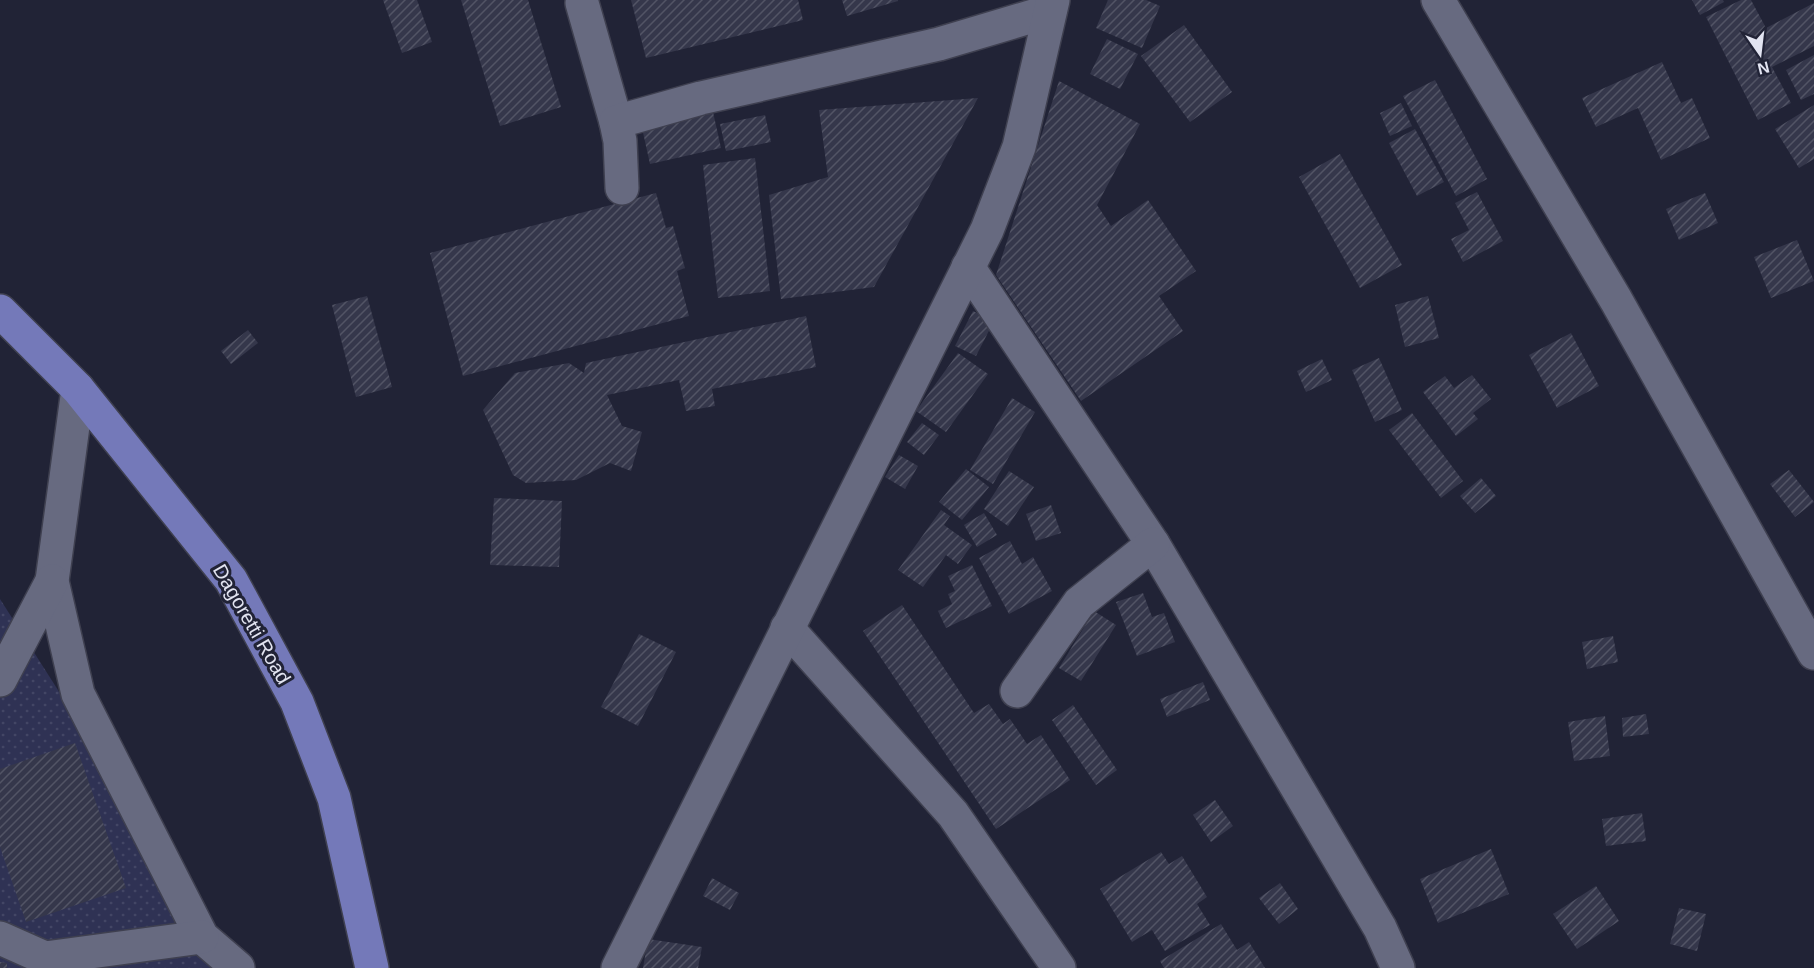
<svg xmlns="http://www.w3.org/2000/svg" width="1814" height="968" font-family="Arial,sans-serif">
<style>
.garden{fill:url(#garden-dots)}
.building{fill:url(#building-hatch)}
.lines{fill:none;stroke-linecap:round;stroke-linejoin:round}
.minor-casing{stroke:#3f4050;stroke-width:36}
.major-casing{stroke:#3f4050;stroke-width:36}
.minor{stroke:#676a80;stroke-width:33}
.major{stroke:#7479b9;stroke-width:33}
.labels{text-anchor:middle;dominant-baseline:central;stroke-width:6;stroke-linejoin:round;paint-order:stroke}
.street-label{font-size:20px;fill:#e2e4f1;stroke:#212336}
</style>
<defs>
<pattern id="garden-dots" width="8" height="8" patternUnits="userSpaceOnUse" patternTransform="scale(1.5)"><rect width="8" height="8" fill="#2f3254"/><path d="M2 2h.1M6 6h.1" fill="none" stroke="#434665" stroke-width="1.8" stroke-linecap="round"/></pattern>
<pattern id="building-hatch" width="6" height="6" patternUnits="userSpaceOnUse" patternTransform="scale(1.5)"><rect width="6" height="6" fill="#35374b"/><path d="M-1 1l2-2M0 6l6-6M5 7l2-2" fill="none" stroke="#525465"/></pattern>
</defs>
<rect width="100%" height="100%" fill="#212336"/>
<path class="garden" d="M 0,599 L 235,968 L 0,968 Z"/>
<g class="building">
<path d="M 383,0 L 417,0 L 432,42 L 402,53 Z"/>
<path d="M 461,0 L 528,0 L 561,107 L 500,126 Z"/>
<path d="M 631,0 L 798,0 L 803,20 L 646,58 Z"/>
<path d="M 842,0 L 898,0 L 898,1 L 847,16 Z"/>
<path d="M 1108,0 L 1146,0 L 1160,6 L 1142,48 L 1096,28 Z"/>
<path d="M 1692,0 L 1723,0 L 1724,2 L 1700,15 Z"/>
<path d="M 1741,0 L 1751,0 L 1766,28 L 1814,3 L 1814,46 L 1772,67 L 1791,103 L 1758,120 L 1706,17 Z"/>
<path d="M 1184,25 L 1232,92 L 1190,122 L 1141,56 Z"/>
<path d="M 1107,39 L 1138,54 L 1120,89 L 1090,74 Z"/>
<path d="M 1814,55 L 1814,94 L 1801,100 L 1786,70 Z"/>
<path d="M 1662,62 L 1681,103 L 1692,98 L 1710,138 L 1661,160 L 1638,108 L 1596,127 L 1582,98 Z"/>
<path d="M 1435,80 L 1487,179 L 1456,196 L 1403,96 Z"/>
<path d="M 1059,81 L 1140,124 L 1097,205 L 1111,226 L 1148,200 L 1196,271 L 1159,296 L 1183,331 L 1081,401 L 996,275 Z"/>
<path d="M 978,98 L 874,287 L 781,299 L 769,195 L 828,177 L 819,110 Z"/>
<path d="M 1401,103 L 1412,126 L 1390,136 L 1380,113 Z"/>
<path d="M 1814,105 L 1814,159 L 1799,168 L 1775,129 Z"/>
<path d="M 713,112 L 721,148 L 650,164 L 642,128 Z"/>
<path d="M 765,115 L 771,142 L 726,151 L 720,124 Z"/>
<path d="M 1415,129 L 1444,182 L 1417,196 L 1389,143 Z"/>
<path d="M 1340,154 L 1402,265 L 1360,288 L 1299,177 Z"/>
<path d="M 755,158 L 770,291 L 718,298 L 703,165 Z"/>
<path d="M 1477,192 L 1503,241 L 1463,262 L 1451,239 L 1469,230 L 1455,203 Z"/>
<path d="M 656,193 L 666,228 L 673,226 L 685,268 L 677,271 L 689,316 L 463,376 L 430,253 Z"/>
<path d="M 1705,193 L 1718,223 L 1679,240 L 1666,209 Z"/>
<path d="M 1797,240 L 1814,281 L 1771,298 L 1754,257 Z"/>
<path d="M 367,296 L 392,387 L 356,397 L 332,305 Z"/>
<path d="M 1428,296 L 1439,338 L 1405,347 L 1395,305 Z"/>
<path d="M 973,311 L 994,321 L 976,356 L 955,346 Z"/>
<path d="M 806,316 L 816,367 L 712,389 L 715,406 L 686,411 L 679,380 L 607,395 L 622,426 L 642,432 L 631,471 L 610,463 L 576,480 L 526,483 L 513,475 L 483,410 L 515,373 L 569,363 L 584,373 L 586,363 Z"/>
<path d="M 248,330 L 258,343 L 231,364 L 221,351 Z"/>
<path d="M 1571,333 L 1599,386 L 1557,408 L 1529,355 Z"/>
<path d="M 958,353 L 988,374 L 946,432 L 916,411 Z"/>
<path d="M 1379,358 L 1402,410 L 1375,422 L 1352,370 Z"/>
<path d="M 1322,359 L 1332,380 L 1306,392 L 1297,371 Z"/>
<path d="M 1472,375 L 1491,399 L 1473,413 L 1478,419 L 1456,436 L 1423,392 L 1445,376 L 1454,388 Z"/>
<path d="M 1012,398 L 1035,412 L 993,484 L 970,470 Z"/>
<path d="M 1412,413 L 1463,481 L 1441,498 L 1389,430 Z"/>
<path d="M 922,423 L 939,435 L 924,455 L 907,442 Z"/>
<path d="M 899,455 L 918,466 L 905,489 L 885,477 Z"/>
<path d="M 966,469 L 989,487 L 962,520 L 939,502 Z"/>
<path d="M 1789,470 L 1814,502 L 1795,517 L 1770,484 Z"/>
<path d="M 1009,471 L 1034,487 L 1008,526 L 984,509 Z"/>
<path d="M 1481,478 L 1496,496 L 1475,513 L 1460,496 Z"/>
<path d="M 494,498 L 562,501 L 559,567 L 490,565 Z"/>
<path d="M 1051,505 L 1061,533 L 1036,541 L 1026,514 Z"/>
<path d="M 941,510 L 950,516 L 944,525 L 972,545 L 958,564 L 946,555 L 923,587 L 898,570 Z"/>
<path d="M 984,513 L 997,535 L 977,547 L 964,525 Z"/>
<path d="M 1010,541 L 1022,564 L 1033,557 L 1052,591 L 1009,614 L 979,558 Z"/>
<path d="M 972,565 L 992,606 L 946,628 L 938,611 L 952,604 L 948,594 L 955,591 L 948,576 Z"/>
<path d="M 1143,593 L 1152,617 L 1164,613 L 1175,642 L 1137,656 L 1116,602 Z"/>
<path d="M 902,605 L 974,713 L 989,704 L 1003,724 L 1010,719 L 1027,744 L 1041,735 L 1070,780 L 996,829 L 863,631 Z"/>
<path d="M 1094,611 L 1116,625 L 1081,681 L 1059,668 Z"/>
<path d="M 639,634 L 676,652 L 638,726 L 601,707 Z"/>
<path d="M 1613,636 L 1618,662 L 1587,669 L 1582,642 Z"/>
<path d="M 1203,682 L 1210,700 L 1167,717 L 1160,699 Z"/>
<path d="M 1073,705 L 1117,770 L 1096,785 L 1052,720 Z"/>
<path d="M 1646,714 L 1649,734 L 1623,737 L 1622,718 Z"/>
<path d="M 1605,716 L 1610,756 L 1574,761 L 1568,722 Z"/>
<path d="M 75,743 L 126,888 L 26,922 L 0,847 L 0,769 Z"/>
<path d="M 1215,800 L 1233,826 L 1211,842 L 1193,815 Z"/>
<path d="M 1642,813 L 1646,841 L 1606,846 L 1602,819 Z"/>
<path d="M 1491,849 L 1509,894 L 1438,923 L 1420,879 Z"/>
<path d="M 1161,852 L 1169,864 L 1182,856 L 1207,897 L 1197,904 L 1210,925 L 1165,951 L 1152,930 L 1132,942 L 1100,889 Z"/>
<path d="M 712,878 L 739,893 L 730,910 L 703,896 Z"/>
<path d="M 1280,883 L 1298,909 L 1279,924 L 1259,898 Z"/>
<path d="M 1596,886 L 1619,921 L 1577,949 L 1553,914 Z"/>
<path d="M 1679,908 L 1706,914 L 1697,951 L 1670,944 Z"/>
<path d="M 1221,924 L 1237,950 L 1249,942 L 1265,968 L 1164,968 L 1160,961 Z"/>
<path d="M 648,939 L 702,947 L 698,968 L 643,968 Z"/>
<path d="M 0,962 L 7,963 L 7,968 L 0,968 Z"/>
</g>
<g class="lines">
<defs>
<g id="minor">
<path d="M 1438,0 L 1616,300 L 1814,653"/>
<path d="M 582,3 L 616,122"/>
<path d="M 622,188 L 620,141 L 616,122 L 701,98 L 939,44 L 1050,11"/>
<path d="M 968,267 L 1153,544 L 1380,928 L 1398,968"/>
<path d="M 78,389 L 52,581 L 78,694 L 202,937 L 238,968"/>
<path d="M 787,628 L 953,814 L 1059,968"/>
<path d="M 0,680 L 52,581"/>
<path d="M 1017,691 L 1079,603 L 1153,544"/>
<path d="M 0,938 L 45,958 L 202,937"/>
<path d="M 618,968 L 987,230 L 1019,147 L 1053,0"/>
</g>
<path id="major" d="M 0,311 L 78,389 L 231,580 L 297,702 L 334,798 L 372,968"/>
</defs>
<use href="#minor" class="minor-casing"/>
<use href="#major" class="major-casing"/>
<use href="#minor" class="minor"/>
<use href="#major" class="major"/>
</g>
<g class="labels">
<g class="street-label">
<text transform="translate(252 624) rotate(60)">Dagoretti Road</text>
</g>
</g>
<g transform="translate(1760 54) rotate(166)" stroke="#212336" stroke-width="4.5" paint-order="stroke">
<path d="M0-4.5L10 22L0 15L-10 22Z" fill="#e2e4f1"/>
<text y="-9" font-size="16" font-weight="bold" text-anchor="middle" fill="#e2e4f1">N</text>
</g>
</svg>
